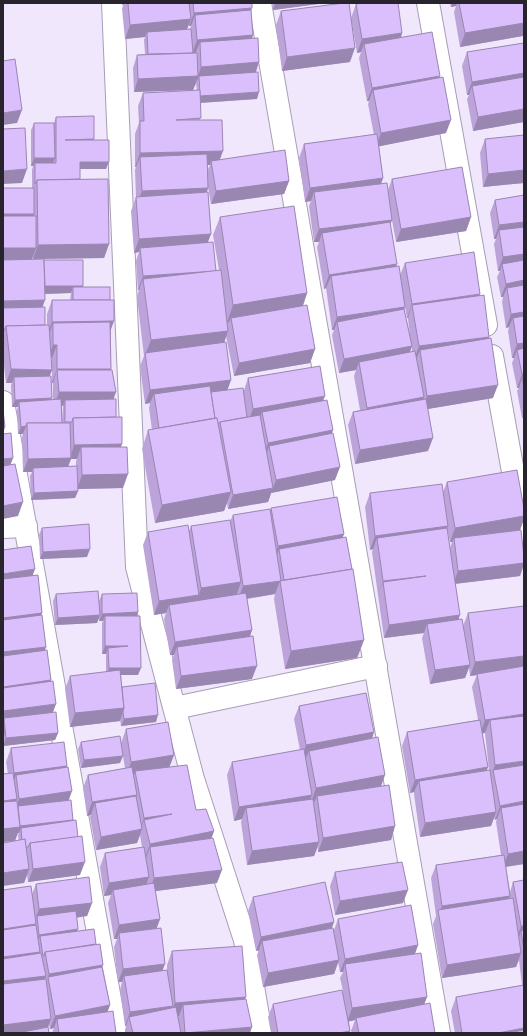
<svg xmlns="http://www.w3.org/2000/svg" width="527" height="1036" font-family="Commissioner,sans-serif">
<style>
.lines{fill:none;stroke-linecap:round;stroke-linejoin:round}
.minor-casing{stroke:#a79db6;stroke-width:24}
.minor{stroke:#fff;stroke-width:22}
.wall{fill:#bca4da;fill-rule:evenodd}
.shaded-wall{fill:#9986b1}
.building{fill:#dbbffd;stroke:#9986b1}
</style>
<rect width="100%" height="100%" fill="#f0e7fc"/>
<g class="lines">
<defs>
<g id="minor">
<path d="M 113,3 L 137,567 L 193,779 L 245,940 L 261,1033"/>
<path d="M 260,3 L 439,1033"/>
<path d="M 428,3 L 486,325"/>
<path d="M 492,356 L 524,532"/>
<path d="M 3,402 L 116,1033"/>
<path d="M 3,527 L 26,526"/>
<path d="M 175,708 L 376,666"/>
</g>
</defs>
<use href="#minor" class="minor-casing"/>
<use href="#minor" class="minor"/>
</g>
<g class="wall">
<path d="M 122,3 L 252,3 L 251,12 L 253,35 L 252,38 L 259,62 L 256,72 L 257,99 L 200,103 L 200,120 L 220,160 L 289,181 L 284,194 L 211,204 L 208,187 L 207,192 L 211,234 L 207,243 L 216,271 L 219,270 L 213,235 L 220,217 L 307,293 L 303,306 L 315,349 L 310,363 L 234,376 L 226,336 L 224,342 L 231,380 L 227,390 L 244,390 L 248,378 L 324,401 L 333,430 L 331,434 L 335,480 L 271,493 L 268,502 L 228,509 L 227,503 L 224,511 L 155,523 L 142,449 L 148,430 L 152,430 L 149,408 L 150,403 L 145,404 L 140,366 L 144,356 L 137,297 L 139,290 L 138,290 L 136,261 L 139,252 L 134,253 L 131,211 L 136,197 L 135,170 L 136,167 L 135,167 L 135,134 L 139,123 L 138,106 L 143,93 L 197,91 L 196,84 L 197,80 L 193,90 L 134,92 L 133,68 L 137,55 L 145,54 L 144,40 L 145,37 L 125,39 L 122,9 L 123,5 L 122,5 ZM 188,24 L 189,26 L 191,26 L 190,29 L 187,29 ZM 207,165 L 210,165 L 207,171 Z"/>
<path d="M 272,3 L 326,3 L 273,10 Z"/>
<path d="M 450,3 L 524,3 L 523,36 L 460,47 L 454,12 L 456,6 L 451,7 Z"/>
<path d="M 356,4 L 402,33 L 401,38 L 439,78 L 446,133 L 379,146 L 383,178 L 381,184 L 388,190 L 392,179 L 471,217 L 466,231 L 396,242 L 391,215 L 392,220 L 390,224 L 396,266 L 400,275 L 405,263 L 480,296 L 489,337 L 489,338 L 493,398 L 427,409 L 428,451 L 355,464 L 348,425 L 353,412 L 360,410 L 354,376 L 356,370 L 339,373 L 332,335 L 334,330 L 332,330 L 326,288 L 324,289 L 317,247 L 319,242 L 314,242 L 309,206 L 311,201 L 305,202 L 299,158 L 304,144 L 374,135 L 368,104 L 369,101 L 367,101 L 359,58 L 361,52 L 357,53 L 351,18 ZM 405,307 L 407,318 L 408,318 L 408,319 L 410,336 L 404,309 ZM 412,347 L 412,352 L 410,352 Z"/>
<path d="M 281,11 L 350,62 L 282,71 L 276,25 Z"/>
<path d="M 524,43 L 524,122 L 473,131 L 467,99 L 469,95 L 467,95 L 462,66 L 467,52 Z"/>
<path d="M 56,117 L 94,139 L 94,140 L 106,169 L 80,169 L 80,179 L 109,244 L 104,258 L 33,259 L 33,255 L 32,260 L 83,286 L 83,287 L 111,331 L 111,370 L 116,417 L 121,447 L 123,488 L 78,489 L 78,491 L 75,498 L 31,500 L 30,476 L 32,472 L 23,472 L 22,437 L 23,434 L 18,434 L 17,410 L 18,407 L 12,407 L 11,385 L 12,383 L 6,383 L 3,357 L 3,188 L 32,188 L 32,170 L 33,166 L 31,166 L 31,130 L 34,123 L 54,123 ZM 71,293 L 70,300 L 52,300 L 47,314 L 47,325 L 45,325 L 42,307 L 45,294 ZM 51,358 L 52,358 L 52,383 L 53,383 L 53,400 L 51,400 L 49,376 L 52,370 ZM 61,406 L 63,406 L 62,421 ZM 71,459 L 77,459 L 76,461 L 76,466 L 68,466 Z"/>
<path d="M 524,135 L 524,183 L 483,187 L 480,153 L 485,139 Z"/>
<path d="M 524,195 L 524,418 L 522,418 L 517,391 L 519,388 L 517,388 L 512,363 L 514,358 L 512,358 L 508,331 L 509,327 L 506,328 L 502,302 L 503,297 L 501,297 L 497,277 L 500,271 L 498,271 L 494,244 L 496,239 L 494,239 L 490,213 L 495,200 Z"/>
<path d="M 447,482 L 524,509 L 524,519 L 520,530 L 512,531 L 524,557 L 524,564 L 520,576 L 455,584 L 459,619 L 463,626 L 468,613 L 524,864 L 506,867 L 510,892 L 513,882 L 524,880 L 524,1033 L 455,1033 L 451,1011 L 456,997 L 522,985 L 519,960 L 516,967 L 442,978 L 433,924 L 436,916 L 431,878 L 436,865 L 501,855 L 496,822 L 497,819 L 495,820 L 494,818 L 491,826 L 420,837 L 414,794 L 414,792 L 410,793 L 402,746 L 407,732 L 478,720 L 472,687 L 477,675 L 470,676 L 469,667 L 465,678 L 430,684 L 422,638 L 424,633 L 384,638 L 372,552 L 373,549 L 370,550 L 365,507 L 370,493 L 443,492 ZM 447,528 L 450,542 L 452,542 L 450,548 ZM 482,733 L 485,733 L 489,770 L 487,771 Z"/>
<path d="M 271,508 L 344,534 L 342,538 L 364,640 L 357,658 L 285,669 L 274,599 L 275,594 L 247,599 L 252,630 L 250,637 L 252,679 L 176,689 L 172,660 L 174,655 L 170,655 L 164,619 L 166,613 L 154,615 L 143,545 L 148,532 L 189,531 L 191,526 L 230,521 L 233,515 L 270,511 Z"/>
<path d="M 42,528 L 87,557 L 40,559 L 39,535 Z"/>
<path d="M 3,550 L 32,576 L 42,613 L 41,615 L 46,647 L 45,650 L 51,680 L 51,682 L 53,713 L 58,733 L 55,740 L 3,746 Z"/>
<path d="M 56,594 L 99,601 L 102,594 L 138,612 L 137,616 L 138,675 L 121,675 L 122,687 L 156,722 L 121,726 L 120,719 L 120,721 L 70,727 L 65,689 L 70,676 L 106,672 L 106,654 L 102,654 L 102,623 L 103,621 L 99,621 L 99,617 L 97,623 L 55,625 L 53,601 Z"/>
<path d="M 299,706 L 374,732 L 372,739 L 381,786 L 395,826 L 391,840 L 318,852 L 318,847 L 314,856 L 247,865 L 241,822 L 242,819 L 234,821 L 227,775 L 232,762 L 300,750 L 294,719 Z"/>
<path d="M 126,729 L 174,755 L 169,767 L 196,810 L 214,831 L 211,839 L 217,883 L 155,891 L 160,919 L 156,929 L 163,970 L 167,970 L 167,965 L 172,951 L 245,999 L 250,1033 L 125,1033 L 125,1030 L 126,1026 L 125,1026 L 120,990 L 122,982 L 118,982 L 114,947 L 117,939 L 114,939 L 108,903 L 111,895 L 104,896 L 100,867 L 105,853 L 142,847 L 140,835 L 137,843 L 96,850 L 90,817 L 91,815 L 87,816 L 83,788 L 88,775 L 125,768 L 121,744 L 120,763 L 81,768 L 78,749 L 81,742 L 121,743 Z"/>
<path d="M 11,748 L 67,766 L 67,767 L 69,800 L 73,821 L 80,875 L 28,882 L 27,875 L 24,883 L 18,835 L 19,833 L 18,833 L 6,762 Z"/>
<path d="M 335,872 L 403,903 L 335,915 L 330,886 Z"/>
<path d="M 36,884 L 92,903 L 87,916 L 76,918 L 77,931 L 96,944 L 103,968 L 110,1005 L 107,1012 L 116,1033 L 52,1033 L 54,1028 L 50,1029 L 49,1025 L 48,1028 L 3,1033 L 32,894 Z"/>
<path d="M 253,897 L 332,928 L 334,930 L 338,919 L 418,945 L 415,954 L 427,997 L 424,1004 L 435,1033 L 352,1033 L 351,1031 L 355,1020 L 349,1021 L 350,1031 L 350,1033 L 271,1033 L 268,1017 L 273,1004 L 343,991 L 340,978 L 343,972 L 340,972 L 338,962 L 334,974 L 263,987 L 257,955 L 259,950 L 256,951 L 248,911 Z"/>
</g>
<g class="shaded-wall">
<path d="M 275,3 L 326,3 L 273,10 Z"/>
<path d="M 452,3 L 457,3 L 456,6 L 451,7 Z"/>
<path d="M 252,8 L 247,22 L 195,15 L 191,26 L 189,26 L 194,13 Z"/>
<path d="M 191,19 L 186,32 L 147,32 L 145,37 L 125,39 L 130,25 Z"/>
<path d="M 524,23 L 524,34 L 523,36 L 460,47 L 465,33 Z"/>
<path d="M 402,33 L 398,46 L 364,44 L 361,52 L 357,53 L 362,39 Z"/>
<path d="M 253,35 L 248,49 L 200,42 L 195,54 L 192,54 L 197,40 Z"/>
<path d="M 355,48 L 350,62 L 282,71 L 287,57 Z"/>
<path d="M 259,62 L 254,76 L 199,76 L 193,90 L 134,92 L 138,79 L 198,76 L 201,67 Z"/>
<path d="M 524,73 L 524,86 L 472,86 L 469,95 L 467,95 L 472,82 Z"/>
<path d="M 440,76 L 435,89 L 373,90 L 369,101 L 367,101 L 372,88 Z"/>
<path d="M 259,92 L 257,99 L 198,103 L 200,96 Z"/>
<path d="M 524,109 L 524,122 L 473,131 L 478,117 Z"/>
<path d="M 22,110 L 17,123 L 3,125 L 3,113 Z"/>
<path d="M 451,120 L 446,133 L 376,147 L 381,133 Z"/>
<path d="M 94,139 L 91,146 L 65,140 Z"/>
<path d="M 223,151 L 218,165 L 211,161 L 210,165 L 140,167 L 140,157 L 136,167 L 135,167 L 140,153 Z"/>
<path d="M 34,158 L 55,158 L 52,165 L 35,163 L 33,166 L 31,166 Z"/>
<path d="M 80,162 L 109,162 L 106,169 L 77,169 Z"/>
<path d="M 27,169 L 22,183 L 3,184 L 3,171 Z"/>
<path d="M 524,170 L 524,183 L 483,187 L 488,174 Z"/>
<path d="M 383,178 L 378,192 L 314,192 L 311,201 L 305,202 L 310,188 Z"/>
<path d="M 289,181 L 284,194 L 211,204 L 216,191 Z"/>
<path d="M 208,188 L 203,202 L 137,204 L 142,191 Z"/>
<path d="M 3,214 L 34,214 L 29,227 L 3,227 Z"/>
<path d="M 471,217 L 466,231 L 396,242 L 401,229 Z"/>
<path d="M 392,220 L 387,234 L 322,233 L 319,242 L 314,242 L 319,229 Z"/>
<path d="M 524,222 L 524,235 L 499,230 L 496,239 L 494,239 L 499,225 Z"/>
<path d="M 211,234 L 206,247 L 140,248 L 139,252 L 134,253 L 139,239 Z"/>
<path d="M 109,244 L 104,258 L 33,259 L 38,245 Z"/>
<path d="M 3,248 L 36,248 L 31,262 L 3,262 Z"/>
<path d="M 524,254 L 524,267 L 502,264 L 500,271 L 498,271 L 503,257 Z"/>
<path d="M 397,264 L 392,277 L 331,276 L 326,288 L 324,289 L 329,275 Z"/>
<path d="M 216,271 L 143,279 L 139,290 L 138,290 L 143,276 Z"/>
<path d="M 524,280 L 524,293 L 507,288 L 503,297 L 501,297 L 506,284 Z"/>
<path d="M 44,286 L 83,286 L 80,293 L 73,287 L 71,293 L 41,294 Z"/>
<path d="M 307,293 L 301,311 L 231,318 L 229,322 L 227,323 L 233,305 Z"/>
<path d="M 480,294 L 475,308 L 412,305 L 408,318 L 407,318 L 412,304 Z"/>
<path d="M 45,300 L 40,314 L 3,315 L 3,301 Z"/>
<path d="M 405,307 L 400,321 L 337,322 L 334,330 L 332,330 L 337,317 Z"/>
<path d="M 524,312 L 524,324 L 513,318 L 509,327 L 506,328 L 511,314 Z"/>
<path d="M 114,321 L 109,335 L 53,323 L 49,335 L 47,335 L 52,322 Z"/>
<path d="M 228,331 L 222,349 L 145,355 L 151,340 Z"/>
<path d="M 489,337 L 484,350 L 420,350 L 416,360 L 414,360 L 419,346 Z"/>
<path d="M 524,343 L 524,356 L 517,350 L 514,358 L 512,358 L 517,344 Z"/>
<path d="M 53,345 L 57,345 L 52,358 L 48,358 Z"/>
<path d="M 412,346 L 407,359 L 359,362 L 356,370 L 339,373 L 344,359 Z"/>
<path d="M 315,349 L 310,363 L 234,376 L 239,363 Z"/>
<path d="M 11,369 L 52,370 L 47,383 L 14,377 L 12,383 L 6,383 Z"/>
<path d="M 57,369 L 111,369 L 106,382 L 57,370 L 53,383 L 52,383 Z"/>
<path d="M 522,374 L 524,374 L 524,387 L 522,378 L 519,388 L 517,388 Z"/>
<path d="M 231,380 L 226,394 L 154,394 L 150,403 L 145,404 L 150,390 Z"/>
<path d="M 498,385 L 493,398 L 422,410 L 427,396 Z"/>
<path d="M 59,392 L 116,392 L 111,406 L 65,400 L 63,406 L 54,406 Z"/>
<path d="M 325,396 L 320,409 L 262,412 L 259,420 L 248,422 L 253,409 Z"/>
<path d="M 424,397 L 419,411 L 362,422 L 367,408 Z"/>
<path d="M 52,398 L 49,405 L 19,402 L 18,407 L 12,407 L 15,400 Z"/>
<path d="M 26,426 L 23,434 L 18,434 L 21,427 Z"/>
<path d="M 5,427 L 3,434 L 3,428 Z"/>
<path d="M 333,430 L 328,443 L 269,446 L 266,456 L 263,456 L 268,443 Z"/>
<path d="M 433,438 L 428,451 L 355,464 L 360,450 Z"/>
<path d="M 122,444 L 117,458 L 81,447 L 77,459 L 71,459 L 66,472 L 33,468 L 32,472 L 23,472 L 28,459 L 70,458 L 74,445 Z"/>
<path d="M 13,458 L 8,472 L 3,472 L 3,459 Z"/>
<path d="M 340,467 L 335,480 L 271,493 L 276,480 Z"/>
<path d="M 128,474 L 123,488 L 77,489 L 82,475 Z"/>
<path d="M 273,488 L 268,502 L 228,509 L 233,495 Z"/>
<path d="M 78,491 L 75,498 L 31,500 L 34,493 Z"/>
<path d="M 231,492 L 224,511 L 155,523 L 162,505 Z"/>
<path d="M 23,502 L 18,516 L 3,519 L 3,506 Z"/>
<path d="M 524,516 L 524,519 L 520,530 L 454,541 L 454,538 L 452,542 L 450,542 L 455,528 Z"/>
<path d="M 448,526 L 443,540 L 377,538 L 373,549 L 370,550 L 375,536 Z"/>
<path d="M 344,534 L 339,547 L 279,549 L 275,559 L 273,559 L 278,546 Z"/>
<path d="M 90,549 L 87,557 L 40,559 L 43,552 Z"/>
<path d="M 524,563 L 524,564 L 520,576 L 453,584 L 458,571 Z"/>
<path d="M 35,569 L 30,583 L 3,587 L 3,574 Z"/>
<path d="M 426,576 L 383,582 L 378,594 L 383,581 Z"/>
<path d="M 280,581 L 275,594 L 238,600 L 243,586 Z"/>
<path d="M 241,582 L 236,596 L 169,605 L 166,613 L 154,615 L 159,601 L 199,595 L 201,588 Z"/>
<path d="M 138,612 L 135,620 L 105,616 L 103,621 L 99,621 L 102,614 Z"/>
<path d="M 42,613 L 37,627 L 3,631 L 3,618 Z"/>
<path d="M 100,615 L 97,623 L 55,625 L 58,618 Z"/>
<path d="M 460,615 L 455,628 L 427,624 L 424,633 L 384,638 L 389,625 Z"/>
<path d="M 252,630 L 247,644 L 177,647 L 174,655 L 170,655 L 175,642 Z"/>
<path d="M 364,640 L 357,658 L 285,669 L 291,651 Z"/>
<path d="M 105,646 L 128,646 L 108,648 L 106,654 L 102,654 Z"/>
<path d="M 46,647 L 41,660 L 3,665 L 3,652 Z"/>
<path d="M 524,656 L 524,669 L 477,674 L 477,675 L 470,676 L 475,662 Z"/>
<path d="M 470,665 L 465,678 L 430,684 L 435,670 Z"/>
<path d="M 257,666 L 252,679 L 176,689 L 181,676 Z"/>
<path d="M 109,668 L 141,668 L 138,675 L 106,675 Z"/>
<path d="M 51,680 L 46,694 L 3,700 L 3,687 Z"/>
<path d="M 56,704 L 51,718 L 4,718 L 3,720 L 3,711 Z"/>
<path d="M 124,708 L 120,721 L 70,727 L 75,713 Z"/>
<path d="M 524,714 L 524,727 L 490,720 L 485,733 L 480,734 L 485,720 Z"/>
<path d="M 158,715 L 156,722 L 121,726 L 124,719 Z"/>
<path d="M 374,732 L 369,746 L 309,751 L 306,758 L 301,759 L 306,745 Z"/>
<path d="M 58,733 L 55,740 L 3,746 L 6,738 Z"/>
<path d="M 174,755 L 169,768 L 135,771 L 135,774 L 127,775 L 131,762 Z"/>
<path d="M 123,756 L 120,763 L 81,768 L 84,760 Z"/>
<path d="M 524,761 L 524,775 L 493,770 L 490,779 L 495,765 Z"/>
<path d="M 67,766 L 62,779 L 16,775 L 12,786 L 9,786 L 14,773 Z"/>
<path d="M 488,767 L 483,781 L 419,781 L 414,792 L 410,793 L 415,780 Z"/>
<path d="M 385,775 L 380,789 L 317,796 L 315,801 L 311,802 L 316,788 Z"/>
<path d="M 72,791 L 67,805 L 18,806 L 16,812 L 14,813 L 19,799 Z"/>
<path d="M 137,795 L 132,808 L 95,803 L 91,815 L 87,816 L 92,802 Z"/>
<path d="M 312,795 L 307,808 L 246,808 L 242,819 L 234,821 L 239,807 Z"/>
<path d="M 17,799 L 12,813 L 3,814 L 3,801 Z"/>
<path d="M 524,801 L 524,814 L 501,808 L 497,819 L 495,820 L 500,806 Z"/>
<path d="M 496,812 L 491,826 L 420,837 L 425,823 Z"/>
<path d="M 172,814 L 144,820 L 141,829 L 142,829 L 137,843 L 96,850 L 101,837 L 140,830 L 144,818 Z"/>
<path d="M 73,820 L 70,827 L 21,828 L 19,833 L 18,833 L 15,841 L 3,842 L 3,829 L 20,826 Z"/>
<path d="M 395,826 L 391,840 L 318,852 L 323,838 Z"/>
<path d="M 214,831 L 209,845 L 150,847 L 146,858 L 145,858 L 150,844 Z"/>
<path d="M 319,842 L 314,856 L 247,865 L 252,851 Z"/>
<path d="M 524,851 L 524,864 L 503,867 L 508,854 Z"/>
<path d="M 85,862 L 80,875 L 28,882 L 33,869 Z"/>
<path d="M 29,869 L 24,883 L 3,886 L 3,873 Z"/>
<path d="M 222,870 L 217,883 L 149,892 L 154,878 Z"/>
<path d="M 149,877 L 144,890 L 113,890 L 111,895 L 104,896 L 109,883 Z"/>
<path d="M 408,890 L 403,903 L 335,915 L 340,901 Z"/>
<path d="M 510,896 L 505,910 L 439,914 L 442,906 Z"/>
<path d="M 92,903 L 87,916 L 37,922 L 37,916 L 34,923 L 39,909 Z"/>
<path d="M 160,919 L 155,933 L 119,933 L 117,939 L 114,939 L 119,925 Z"/>
<path d="M 334,922 L 329,936 L 262,941 L 259,950 L 256,951 L 261,937 Z"/>
<path d="M 36,924 L 31,937 L 3,942 L 3,929 Z"/>
<path d="M 521,926 L 524,926 L 524,939 L 521,931 L 518,940 L 516,940 Z"/>
<path d="M 78,929 L 75,937 L 40,936 L 37,942 L 36,942 L 39,935 Z"/>
<path d="M 418,945 L 413,959 L 345,964 L 343,972 L 340,972 L 345,959 Z"/>
<path d="M 40,952 L 35,965 L 3,970 L 3,957 Z"/>
<path d="M 521,953 L 516,967 L 442,978 L 447,965 Z"/>
<path d="M 339,960 L 334,974 L 263,987 L 268,973 Z"/>
<path d="M 165,964 L 160,977 L 124,976 L 122,982 L 118,982 L 123,969 Z"/>
<path d="M 103,965 L 98,979 L 48,977 L 44,988 L 49,974 Z"/>
<path d="M 46,976 L 41,989 L 3,994 L 3,981 Z"/>
<path d="M 246,997 L 241,1011 L 183,1005 L 179,1016 L 170,1016 L 175,1003 Z"/>
<path d="M 427,997 L 422,1010 L 356,1018 L 355,1020 L 347,1022 L 352,1008 Z"/>
<path d="M 110,1005 L 105,1019 L 57,1019 L 54,1028 L 50,1029 L 55,1016 Z"/>
<path d="M 173,1006 L 168,1019 L 129,1017 L 126,1026 L 125,1026 L 130,1012 Z"/>
<path d="M 51,1019 L 46,1032 L 42,1033 L 3,1033 L 3,1025 Z"/>
<path d="M 252,1027 L 250,1033 L 189,1033 Z"/>
<path d="M 524,1028 L 524,1033 L 498,1033 Z"/>
<path d="M 350,1031 L 350,1033 L 339,1033 Z"/>
</g>
<g class="building">
<path d="M 128,3 L 189,3 L 191,19 L 130,25 Z"/>
<path d="M 193,3 L 252,3 L 252,8 L 194,13 Z"/>
<path d="M 344,3 L 349,3 L 355,48 L 287,57 L 281,11 Z"/>
<path d="M 362,3 L 398,3 L 402,33 L 362,39 L 356,4 Z"/>
<path d="M 459,3 L 524,3 L 524,23 L 465,33 Z"/>
<path d="M 251,10 L 253,35 L 197,40 L 195,15 Z"/>
<path d="M 191,29 L 193,53 L 148,54 L 147,32 Z"/>
<path d="M 432,32 L 440,76 L 372,88 L 364,44 Z"/>
<path d="M 258,38 L 259,62 L 201,67 L 200,42 Z"/>
<path d="M 524,43 L 524,73 L 472,82 L 467,52 Z"/>
<path d="M 197,53 L 198,76 L 138,79 L 137,55 Z"/>
<path d="M 15,59 L 22,110 L 3,113 L 3,61 Z"/>
<path d="M 258,72 L 259,92 L 200,96 L 199,76 Z"/>
<path d="M 443,77 L 451,120 L 381,133 L 373,90 Z"/>
<path d="M 524,77 L 524,109 L 478,117 L 472,86 Z"/>
<path d="M 200,90 L 201,118 L 176,120 L 222,120 L 223,151 L 140,153 L 140,121 L 144,121 L 143,93 Z"/>
<path d="M 94,116 L 94,139 L 65,140 L 109,140 L 109,162 L 80,162 L 80,179 L 37,180 L 35,184 L 35,163 L 56,163 L 56,117 Z"/>
<path d="M 34,123 L 54,123 L 55,158 L 34,158 Z"/>
<path d="M 25,128 L 27,169 L 3,171 L 3,129 Z"/>
<path d="M 377,134 L 383,178 L 310,188 L 304,144 Z"/>
<path d="M 524,135 L 524,170 L 488,174 L 485,139 Z"/>
<path d="M 285,150 L 289,181 L 216,191 L 211,161 Z"/>
<path d="M 207,154 L 208,188 L 142,191 L 140,157 Z"/>
<path d="M 462,167 L 471,217 L 401,229 L 392,179 Z"/>
<path d="M 108,179 L 109,244 L 38,245 L 37,180 Z"/>
<path d="M 387,183 L 392,220 L 319,229 L 314,192 Z"/>
<rect x="3" y="188" width="31" height="26"/>
<path d="M 208,192 L 211,234 L 139,239 L 136,197 Z"/>
<path d="M 524,195 L 524,222 L 499,225 L 495,200 Z"/>
<path d="M 294,206 L 307,293 L 233,305 L 220,217 Z"/>
<rect x="3" y="216" width="33" height="32"/>
<path d="M 390,222 L 397,264 L 329,275 L 322,233 Z"/>
<path d="M 524,227 L 524,254 L 503,257 L 499,230 Z"/>
<path d="M 213,242 L 216,271 L 143,276 L 140,248 Z"/>
<path d="M 474,252 L 480,294 L 412,304 L 405,263 Z"/>
<path d="M 44,259 L 45,300 L 3,301 L 3,260 Z"/>
<path d="M 44,260 L 83,260 L 83,286 L 45,286 Z"/>
<path d="M 524,260 L 524,280 L 506,284 L 502,264 Z"/>
<path d="M 399,266 L 405,307 L 337,317 L 331,276 Z"/>
<path d="M 221,270 L 228,331 L 151,340 L 143,279 Z"/>
<path d="M 524,285 L 524,312 L 511,314 L 507,288 Z"/>
<rect x="73" y="287" width="37" height="13"/>
<path d="M 484,295 L 489,337 L 419,346 L 412,305 Z"/>
<path d="M 52,300 L 114,300 L 114,321 L 52,322 Z"/>
<path d="M 307,305 L 315,349 L 239,363 L 231,318 Z"/>
<path d="M 45,307 L 45,325 L 6,326 L 4,331 L 3,331 L 3,308 Z"/>
<path d="M 404,309 L 412,346 L 344,359 L 337,322 Z"/>
<path d="M 524,316 L 524,343 L 517,344 L 513,318 Z"/>
<path d="M 110,322 L 111,369 L 57,369 L 57,345 L 53,345 L 53,323 Z"/>
<path d="M 49,325 L 52,370 L 11,369 L 6,326 Z"/>
<path d="M 491,338 L 498,385 L 427,396 L 420,350 Z"/>
<path d="M 226,342 L 231,380 L 150,390 L 145,353 Z"/>
<path d="M 524,348 L 524,374 L 522,374 L 517,350 Z"/>
<path d="M 415,351 L 424,397 L 367,408 L 359,362 Z"/>
<path d="M 320,366 L 325,396 L 253,409 L 248,378 Z"/>
<path d="M 57,370 L 112,370 L 116,392 L 59,392 Z"/>
<path d="M 51,376 L 52,398 L 15,400 L 14,377 Z"/>
<path d="M 524,377 L 524,387 L 522,378 Z"/>
<path d="M 210,386 L 215,418 L 159,428 L 154,394 Z"/>
<path d="M 243,388 L 247,417 L 220,422 L 218,424 L 217,418 L 215,418 L 211,392 Z"/>
<path d="M 61,399 L 62,423 L 27,423 L 26,426 L 21,427 L 19,402 Z"/>
<path d="M 116,399 L 116,417 L 73,418 L 72,422 L 65,422 L 65,400 Z"/>
<path d="M 426,399 L 433,438 L 360,450 L 353,412 Z"/>
<path d="M 327,400 L 333,430 L 268,443 L 262,412 Z"/>
<path d="M 3,410 L 5,427 L 3,428 Z"/>
<path d="M 260,415 L 273,488 L 233,495 L 220,422 Z"/>
<path d="M 122,417 L 122,444 L 74,445 L 73,418 Z"/>
<path d="M 217,418 L 231,492 L 162,505 L 148,430 Z"/>
<path d="M 27,423 L 70,423 L 71,458 L 28,459 Z"/>
<path d="M 11,433 L 13,458 L 3,459 L 3,434 Z"/>
<path d="M 333,433 L 340,467 L 276,480 L 269,446 Z"/>
<path d="M 81,447 L 127,447 L 128,474 L 82,475 Z"/>
<path d="M 15,464 L 23,502 L 3,506 L 3,466 Z"/>
<path d="M 77,466 L 78,491 L 34,493 L 33,468 Z"/>
<path d="M 517,470 L 524,509 L 524,516 L 455,528 L 447,482 Z"/>
<path d="M 442,484 L 448,526 L 375,536 L 370,493 Z"/>
<path d="M 337,497 L 344,534 L 278,546 L 271,508 Z"/>
<path d="M 270,509 L 281,581 L 243,586 L 233,515 Z"/>
<path d="M 230,520 L 241,582 L 201,588 L 191,526 Z"/>
<path d="M 89,524 L 90,549 L 43,552 L 42,528 Z"/>
<path d="M 188,525 L 199,595 L 159,601 L 148,532 Z"/>
<path d="M 447,528 L 460,615 L 389,625 L 383,582 L 426,576 L 383,581 L 377,538 Z"/>
<path d="M 521,530 L 524,557 L 524,563 L 458,571 L 454,538 Z"/>
<path d="M 346,537 L 352,569 L 284,580 L 279,549 Z"/>
<path d="M 31,546 L 35,569 L 3,574 L 3,550 Z"/>
<path d="M 353,569 L 364,640 L 291,651 L 280,581 Z"/>
<path d="M 38,575 L 42,613 L 3,618 L 3,579 Z"/>
<path d="M 98,591 L 100,615 L 58,618 L 56,594 Z"/>
<path d="M 137,593 L 138,612 L 102,614 L 102,594 Z"/>
<path d="M 246,593 L 252,630 L 175,642 L 169,605 Z"/>
<path d="M 524,606 L 524,656 L 475,662 L 468,613 Z"/>
<path d="M 42,615 L 46,647 L 3,652 L 3,620 Z"/>
<path d="M 105,616 L 140,616 L 141,668 L 109,668 L 108,648 L 128,646 L 105,646 Z"/>
<path d="M 462,619 L 470,665 L 435,670 L 427,624 Z"/>
<path d="M 253,636 L 257,666 L 181,676 L 177,647 Z"/>
<path d="M 47,650 L 51,680 L 3,687 L 3,656 Z"/>
<path d="M 524,666 L 524,714 L 485,720 L 477,674 Z"/>
<path d="M 120,670 L 124,708 L 75,713 L 70,676 Z"/>
<path d="M 53,681 L 56,704 L 3,711 L 3,688 Z"/>
<path d="M 155,683 L 158,715 L 124,719 L 123,712 L 124,708 L 122,687 Z"/>
<path d="M 366,693 L 374,732 L 306,745 L 299,706 Z"/>
<path d="M 56,712 L 58,733 L 6,738 L 4,718 Z"/>
<path d="M 524,716 L 524,761 L 495,765 L 490,720 Z"/>
<path d="M 480,720 L 488,767 L 415,780 L 407,732 Z"/>
<path d="M 3,721 L 5,734 L 3,734 Z"/>
<path d="M 168,722 L 174,755 L 131,762 L 126,729 Z"/>
<path d="M 120,736 L 123,756 L 84,760 L 81,742 Z"/>
<path d="M 378,737 L 385,775 L 316,788 L 309,751 Z"/>
<path d="M 64,742 L 67,766 L 14,773 L 11,748 Z"/>
<path d="M 304,749 L 312,795 L 239,807 L 232,762 Z"/>
<path d="M 187,765 L 196,810 L 206,809 L 214,831 L 150,844 L 144,820 L 172,814 L 144,818 L 135,771 Z"/>
<path d="M 524,765 L 524,801 L 500,806 L 493,770 Z"/>
<path d="M 68,767 L 72,791 L 19,799 L 16,775 Z"/>
<path d="M 132,767 L 137,795 L 92,802 L 88,775 Z"/>
<path d="M 490,770 L 496,812 L 425,823 L 419,781 Z"/>
<path d="M 13,773 L 17,799 L 3,801 L 3,774 Z"/>
<path d="M 389,785 L 395,826 L 323,838 L 317,796 Z"/>
<path d="M 136,796 L 142,829 L 101,837 L 95,803 Z"/>
<path d="M 313,799 L 319,842 L 252,851 L 246,808 Z"/>
<path d="M 71,800 L 73,820 L 20,826 L 18,806 Z"/>
<path d="M 17,801 L 20,827 L 3,829 L 3,802 Z"/>
<path d="M 524,804 L 524,851 L 508,854 L 501,808 Z"/>
<path d="M 76,820 L 78,837 L 30,843 L 28,847 L 26,848 L 25,839 L 22,840 L 21,828 Z"/>
<path d="M 82,836 L 85,862 L 33,869 L 30,843 Z"/>
<path d="M 213,838 L 222,870 L 154,878 L 150,847 Z"/>
<path d="M 25,839 L 29,869 L 3,873 L 3,843 Z"/>
<path d="M 144,847 L 149,877 L 109,883 L 105,853 Z"/>
<path d="M 504,855 L 510,896 L 442,906 L 436,865 Z"/>
<path d="M 402,862 L 408,890 L 340,901 L 335,872 Z"/>
<path d="M 89,877 L 92,903 L 39,909 L 36,884 Z"/>
<path d="M 524,880 L 524,926 L 521,926 L 513,882 Z"/>
<path d="M 325,882 L 334,922 L 261,937 L 253,897 Z"/>
<path d="M 154,883 L 160,919 L 119,925 L 113,890 Z"/>
<path d="M 31,886 L 36,924 L 3,929 L 3,890 Z"/>
<path d="M 513,898 L 521,953 L 447,965 L 438,910 Z"/>
<path d="M 411,905 L 418,945 L 345,959 L 338,919 Z"/>
<path d="M 76,911 L 78,929 L 39,935 L 37,916 Z"/>
<path d="M 36,925 L 40,952 L 3,957 L 3,930 Z"/>
<path d="M 161,928 L 165,964 L 123,969 L 119,933 Z"/>
<path d="M 333,928 L 339,960 L 268,973 L 262,941 Z"/>
<path d="M 94,929 L 96,944 L 45,952 L 44,956 L 43,956 L 40,936 Z"/>
<path d="M 524,930 L 524,950 L 521,931 Z"/>
<path d="M 100,944 L 103,965 L 49,974 L 45,952 Z"/>
<path d="M 242,946 L 246,997 L 175,1003 L 172,951 Z"/>
<path d="M 41,953 L 46,976 L 3,981 L 3,959 Z"/>
<path d="M 421,953 L 427,997 L 352,1008 L 345,964 Z"/>
<path d="M 102,967 L 110,1005 L 55,1016 L 48,977 Z"/>
<path d="M 167,970 L 173,1006 L 130,1012 L 124,976 Z"/>
<path d="M 46,979 L 51,1019 L 3,1025 L 3,984 Z"/>
<path d="M 524,985 L 524,1028 L 498,1033 L 462,1033 L 456,997 Z"/>
<path d="M 342,990 L 350,1031 L 339,1033 L 278,1033 L 273,1004 Z"/>
<path d="M 246,999 L 252,1027 L 185,1033 L 183,1005 Z"/>
<path d="M 430,1003 L 435,1033 L 359,1033 L 356,1018 Z"/>
<path d="M 176,1007 L 181,1033 L 133,1033 L 129,1017 Z"/>
<path d="M 113,1011 L 116,1033 L 59,1033 L 57,1019 Z"/>
<path d="M 48,1027 L 49,1033 L 18,1033 Z"/>
<path d="M 524,1030 L 524,1033 L 508,1033 Z"/>
</g>
<rect width="527" height="1036" fill="none" stroke="#28242d" stroke-width="8"/>
</svg>
